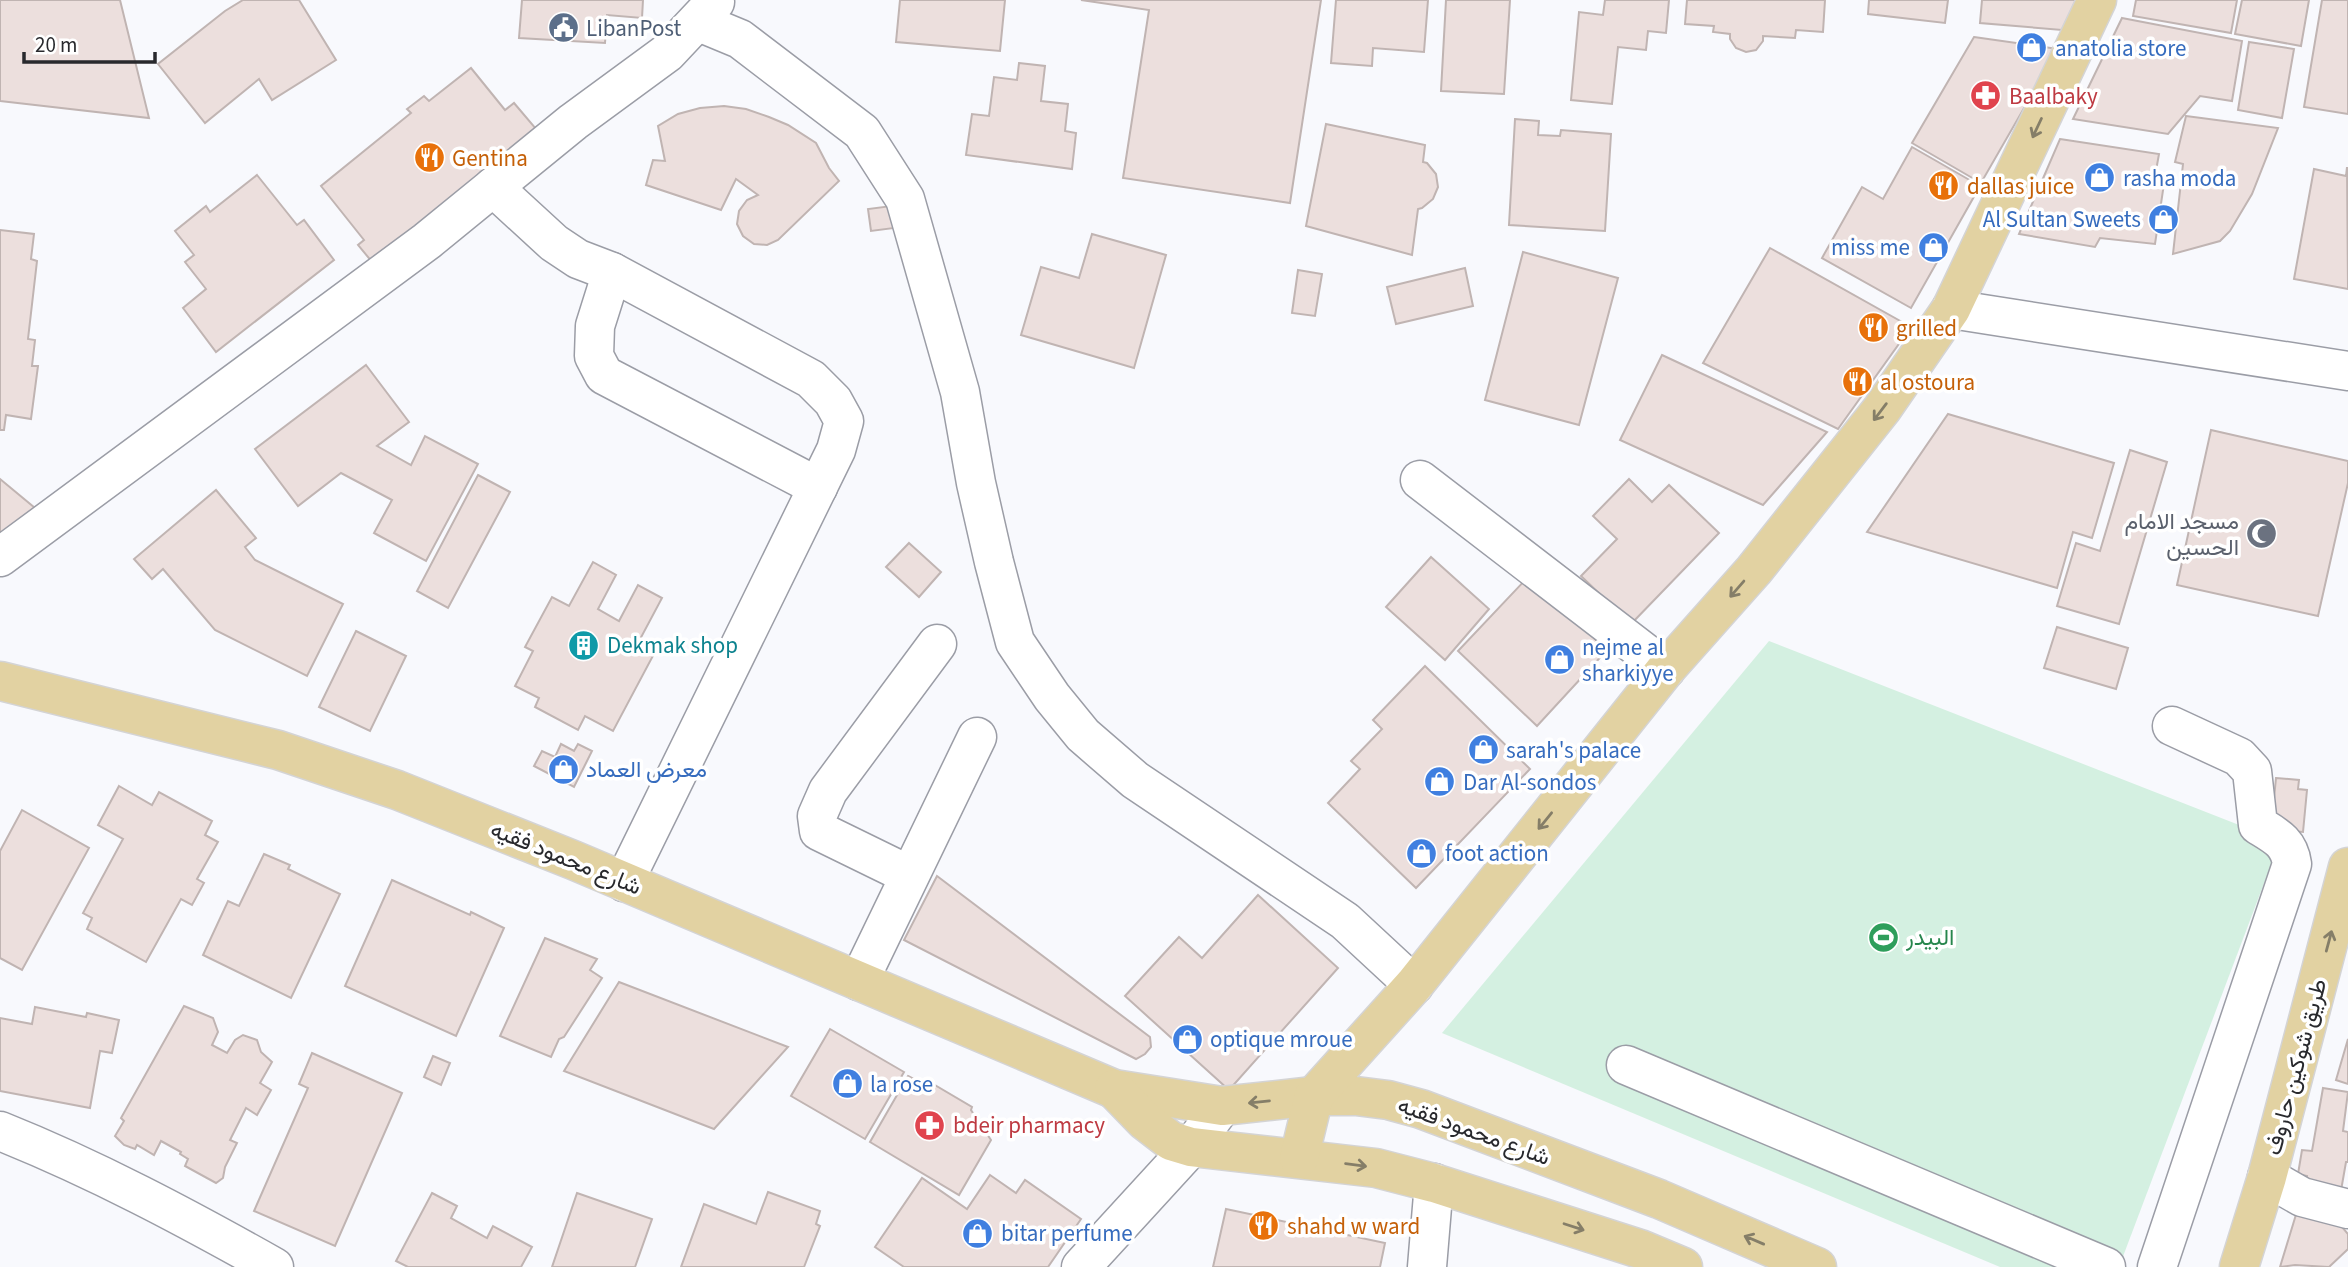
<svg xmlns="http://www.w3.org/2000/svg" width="2348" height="1267" font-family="'Source Sans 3',Vazirmatn,sans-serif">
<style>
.green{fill:#d4f0e1}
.building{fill:#ecdfdd;stroke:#c0b4b2;stroke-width:2}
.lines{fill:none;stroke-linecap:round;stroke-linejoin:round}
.minor-casing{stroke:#9b9da6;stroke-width:41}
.major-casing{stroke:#d4d4d5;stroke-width:41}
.minor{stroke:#fff;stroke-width:38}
.major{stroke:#e2d2a2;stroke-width:38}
.oneway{stroke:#857e68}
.labels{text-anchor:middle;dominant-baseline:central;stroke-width:7;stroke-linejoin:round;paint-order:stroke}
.service-label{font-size:23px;fill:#4e5e75;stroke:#fff;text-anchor:start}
.shop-label{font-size:23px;fill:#366cbe;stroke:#fff;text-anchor:start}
.health-label{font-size:23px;fill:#be3a42;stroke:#fff;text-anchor:start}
.food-label{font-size:23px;fill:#c56008;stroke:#fff;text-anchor:start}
.worship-label{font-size:23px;fill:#5b616d;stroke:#fff;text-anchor:end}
.culture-label{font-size:23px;fill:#0d838f;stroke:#fff;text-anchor:start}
.street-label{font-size:23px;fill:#28292d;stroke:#fff}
.leisure-label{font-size:23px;fill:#27864d;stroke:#fff;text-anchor:start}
</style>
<rect width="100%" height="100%" fill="#f8f9fd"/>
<path class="green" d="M 1769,641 L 2280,841 L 2119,1267 L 2000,1267 L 1442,1033 Z"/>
<g class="building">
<path d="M 0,0 L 120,0 L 149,118 L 0,101 Z"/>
<path d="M 243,0 L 299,0 L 336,60 L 272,100 L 259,79 L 205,123 L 158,64 L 225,11 Z"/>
<path d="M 522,0 L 643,0 L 642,18 L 607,15 L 605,43 L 519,38 Z"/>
<path d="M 900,0 L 1005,0 L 1000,51 L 896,42 Z"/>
<path d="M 1081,0 L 1321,0 L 1290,203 L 1123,178 L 1149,10 Z"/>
<path d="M 1336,0 L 1428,0 L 1424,52 L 1373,48 L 1372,66 L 1331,63 Z"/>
<path d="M 1446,0 L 1510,0 L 1504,94 L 1441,91 Z"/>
<path d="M 1605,0 L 1669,0 L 1666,33 L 1648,31 L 1646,50 L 1618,47 L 1612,104 L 1571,100 L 1579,12 L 1603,15 Z"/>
<path d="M 1687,0 L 1825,0 L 1823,32 L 1796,30 L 1795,38 L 1763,36 L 1763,41 L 1756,50 L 1746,52 L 1736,48 L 1730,39 L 1730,34 L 1713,32 L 1714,26 L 1685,24 Z"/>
<path d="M 1869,0 L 1948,0 L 1945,23 L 1868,14 Z"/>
<path d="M 1982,0 L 2076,0 L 2062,30 L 1980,23 Z"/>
<path d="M 2136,0 L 2237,0 L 2231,33 L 2133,16 Z"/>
<path d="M 2242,0 L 2309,0 L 2301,46 L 2235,34 Z"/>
<path d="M 2322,0 L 2348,0 L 2348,114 L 2304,107 Z"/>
<path d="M 2122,18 L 2242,41 L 2232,101 L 2200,96 L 2168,134 L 2073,119 Z"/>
<path d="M 1974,37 L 2058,49 L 1981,183 L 1912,143 Z"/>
<path d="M 2249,42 L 2294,49 L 2282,118 L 2238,110 Z"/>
<path d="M 1019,63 L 1045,66 L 1041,101 L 1068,104 L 1065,131 L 1076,133 L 1072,169 L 966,155 L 972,114 L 989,116 L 994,77 L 1017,80 Z"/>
<path d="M 471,68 L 505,110 L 514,103 L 537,130 L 373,263 L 358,245 L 364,240 L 321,186 L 411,113 L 407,109 L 424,96 L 429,101 Z"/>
<path d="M 724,106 L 746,109 L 769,117 L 788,125 L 816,143 L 829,168 L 839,181 L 778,240 L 767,245 L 754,244 L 743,236 L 737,224 L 739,211 L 747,200 L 758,195 L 736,179 L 721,210 L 646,185 L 653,160 L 665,161 L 658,126 L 678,114 L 700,108 Z"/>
<path d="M 2186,116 L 2278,128 L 2252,194 L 2230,231 L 2220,241 L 2173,254 L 2183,164 L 2175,162 Z"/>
<path d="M 1515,119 L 1539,121 L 1538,135 L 1560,136 L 1561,130 L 1611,134 L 1605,231 L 1509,225 Z"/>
<path d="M 1326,124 L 1425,145 L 1423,162 L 1427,163 L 1436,174 L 1438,187 L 1433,199 L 1422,208 L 1418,209 L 1412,255 L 1306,226 Z"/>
<path d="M 2060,139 L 2159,154 L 2155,176 L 2165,177 L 2155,244 L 2100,238 L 2095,247 L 2019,234 Z"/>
<path d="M 1912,147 L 1980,186 L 1911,308 L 1822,258 L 1862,187 L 1883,199 Z"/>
<path d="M 2347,167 L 2348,289 L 2294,279 L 2314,169 L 2346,176 Z"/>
<path d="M 257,175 L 297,225 L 304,220 L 334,260 L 216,352 L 183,308 L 206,289 L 185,262 L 194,255 L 175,231 L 206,206 L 210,212 Z"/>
<path d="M 899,205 L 902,227 L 871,231 L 868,209 Z"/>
<path d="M 0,230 L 34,234 L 31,259 L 37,261 L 28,339 L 35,340 L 32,366 L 38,366 L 31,419 L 6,415 L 4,430 L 0,430 Z"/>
<path d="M 1092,234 L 1166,255 L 1134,368 L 1021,335 L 1041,267 L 1079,278 Z"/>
<path d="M 1770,248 L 1911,327 L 1838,429 L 1703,363 Z"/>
<path d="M 1523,252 L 1618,278 L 1579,425 L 1485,400 Z"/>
<path d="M 1465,268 L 1473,306 L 1396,324 L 1387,287 Z"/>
<path d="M 1298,270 L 1322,274 L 1315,316 L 1292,313 Z"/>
<path d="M 1662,355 L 1827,432 L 1763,505 L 1620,440 Z"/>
<path d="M 366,365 L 409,422 L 377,446 L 411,465 L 425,436 L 478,464 L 426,561 L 374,533 L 392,500 L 341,473 L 298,506 L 255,449 Z"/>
<path d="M 1948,414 L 2114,463 L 2092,538 L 2073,532 L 2057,588 L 1867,532 Z"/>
<path d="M 2211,430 L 2348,461 L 2348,483 L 2318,616 L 2177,585 Z"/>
<path d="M 2130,450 L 2167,462 L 2119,624 L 2057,606 L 2076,543 L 2100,551 Z"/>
<path d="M 478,475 L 510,492 L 448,608 L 417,591 Z"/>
<path d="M 0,479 L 35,508 L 0,535 Z"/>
<path d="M 1629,479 L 1652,502 L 1669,485 L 1719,533 L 1631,624 L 1581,576 L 1617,539 L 1593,516 Z"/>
<path d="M 216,490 L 256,538 L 245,547 L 255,560 L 343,604 L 307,676 L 215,630 L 163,569 L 152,579 L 134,559 Z"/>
<path d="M 909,543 L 941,572 L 919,597 L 886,567 Z"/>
<path d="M 1431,557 L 1489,609 L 1445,660 L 1386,607 Z"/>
<path d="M 593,562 L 616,575 L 598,609 L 619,621 L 638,585 L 662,598 L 638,643 L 655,652 L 613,731 L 585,716 L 578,730 L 535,707 L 539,698 L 515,686 L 533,651 L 525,647 L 552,597 L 569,606 Z"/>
<path d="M 1528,577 L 1607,650 L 1537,726 L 1458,651 Z"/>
<path d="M 2057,627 L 2128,648 L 2116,689 L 2044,668 Z"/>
<path d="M 356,631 L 406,656 L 370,731 L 319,707 Z"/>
<path d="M 1425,666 L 1530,769 L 1416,888 L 1328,803 L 1360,769 L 1351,761 L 1382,729 L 1373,720 Z"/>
<path d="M 561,744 L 574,751 L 578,744 L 592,751 L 574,787 L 534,766 L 542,751 L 555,757 Z"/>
<path d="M 2276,778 L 2299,780 L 2298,789 L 2307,790 L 2303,832 L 2271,829 Z"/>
<path d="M 119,786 L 152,805 L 159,792 L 212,821 L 205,835 L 218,842 L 197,879 L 204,883 L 192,905 L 181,899 L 146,962 L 87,929 L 92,918 L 83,913 L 123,839 L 98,825 Z"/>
<path d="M 22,810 L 89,848 L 22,970 L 0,958 L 0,851 Z"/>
<path d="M 264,854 L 290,865 L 288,869 L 340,894 L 291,998 L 203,955 L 228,901 L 239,906 Z"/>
<path d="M 937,876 L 1150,1037 L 1151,1047 L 1145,1054 L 1136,1059 L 904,940 Z"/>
<path d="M 392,880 L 470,915 L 471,912 L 504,928 L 456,1036 L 345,986 Z"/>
<path d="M 1258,895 L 1338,968 L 1229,1090 L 1125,996 L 1179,937 L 1202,958 Z"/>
<path d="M 545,938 L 597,959 L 590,970 L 602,978 L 564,1037 L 559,1039 L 551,1057 L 500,1036 Z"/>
<path d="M 619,982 L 788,1047 L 714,1129 L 564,1071 Z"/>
<path d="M 184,1006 L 213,1018 L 218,1032 L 212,1045 L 227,1053 L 235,1040 L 243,1035 L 257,1040 L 261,1052 L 272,1062 L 260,1083 L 271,1090 L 257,1115 L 246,1108 L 230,1140 L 237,1143 L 225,1167 L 223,1178 L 216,1183 L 185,1166 L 188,1159 L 180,1154 L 181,1152 L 161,1141 L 154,1155 L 137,1145 L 135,1149 L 124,1145 L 115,1136 L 124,1121 L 121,1118 Z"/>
<path d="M 35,1007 L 86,1017 L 87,1013 L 119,1020 L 112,1053 L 100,1051 L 90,1108 L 0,1091 L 0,1018 L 32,1024 Z"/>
<path d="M 830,1029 L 904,1072 L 865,1139 L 791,1096 Z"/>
<path d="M 2348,1039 L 2348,1084 L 2336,1080 Z"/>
<path d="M 312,1053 L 402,1093 L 335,1246 L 254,1211 L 308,1088 L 299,1084 Z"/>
<path d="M 433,1056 L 450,1063 L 441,1085 L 424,1077 Z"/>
<path d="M 908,1076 L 925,1085 L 928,1081 L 972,1107 L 971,1110 L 991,1140 L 959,1195 L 870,1142 Z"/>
<path d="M 2323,1088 L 2348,1092 L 2343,1131 L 2348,1132 L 2348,1162 L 2346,1162 L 2339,1202 L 2304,1197 L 2307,1176 L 2298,1174 L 2302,1150 L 2312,1151 Z"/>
<path d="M 990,1175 L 1016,1193 L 1025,1180 L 1081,1219 L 1048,1267 L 904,1267 L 875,1247 L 922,1178 L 967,1209 Z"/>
<path d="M 768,1192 L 820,1211 L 816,1224 L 820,1226 L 804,1267 L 681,1267 L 704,1204 L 756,1224 Z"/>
<path d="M 432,1193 L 457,1206 L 451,1218 L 487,1238 L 493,1226 L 532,1247 L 521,1267 L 408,1267 L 396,1261 Z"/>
<path d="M 577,1193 L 652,1219 L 635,1267 L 552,1267 Z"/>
<path d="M 2298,1208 L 2337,1221 L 2348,1234 L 2348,1249 L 2329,1267 L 2295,1265 L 2280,1267 Z"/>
<path d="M 1226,1209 L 1385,1243 L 1380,1267 L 1213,1267 Z"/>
</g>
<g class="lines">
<defs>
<g id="minor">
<path d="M 699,22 L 740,39 L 862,132 L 905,199 L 960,392 L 976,483 L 994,562 L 1015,642 L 1052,697 L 1083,735 L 1135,780 L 1345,921 L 1414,985"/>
<path d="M 493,187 L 554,243 L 578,259 L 612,272 L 811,379 L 833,401 L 844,421 L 836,450 L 624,882"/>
<path d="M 612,272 L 595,326 L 594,356 L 604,375 L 818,487"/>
<path d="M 1951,309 L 2348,371"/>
<path d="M 1420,480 L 1666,669"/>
<path d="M 0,557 L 427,241 L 573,122 L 667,53 L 715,2"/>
<path d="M 909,875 L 819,831 L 817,816 L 828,791 L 937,644"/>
<path d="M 859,981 L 977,737"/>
<path d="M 1626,1065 L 2106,1267"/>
<path d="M 0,1131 C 95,1169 185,1217 274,1267"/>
<path d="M 2267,1177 L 2302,1197 L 2348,1209"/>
<path d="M 1081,1267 L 1191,1147 L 1222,1106"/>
<path d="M 1427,1267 L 1434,1183"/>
<path d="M 2157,1267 L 2292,864 C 2289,842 2276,836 2258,825 L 2252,771 L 2239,757 L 2172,726"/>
</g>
<g id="major">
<path d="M 0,681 L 278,750 L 397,790 L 573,860 L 1114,1089 L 1222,1106 L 1314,1096 L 1356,1096 L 1388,1100 L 1421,1109 L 1659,1199 L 1817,1267"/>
<path d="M 1114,1089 L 1145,1121 L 1171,1141 L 1191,1147 L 1376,1168 L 1434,1183 L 1640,1249 L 1683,1267"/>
<path d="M 1299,1158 L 1314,1096 L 1414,985 L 1666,669 L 1754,570 L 1882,409 L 1951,309 L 2097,0"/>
<path d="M 2239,1267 L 2267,1177 L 2348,867"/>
</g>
</defs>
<use href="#minor" class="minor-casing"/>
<use href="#major" class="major-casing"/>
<use href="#minor" class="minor"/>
<use href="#major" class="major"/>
</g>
<defs><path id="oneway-shaft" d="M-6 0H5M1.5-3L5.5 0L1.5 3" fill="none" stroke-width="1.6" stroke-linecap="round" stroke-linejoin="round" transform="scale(1.75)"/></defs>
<g class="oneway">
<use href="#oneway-shaft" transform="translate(2037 128) rotate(115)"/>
<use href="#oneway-shaft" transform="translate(1880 412) rotate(127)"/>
<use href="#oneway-shaft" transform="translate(1737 589) rotate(131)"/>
<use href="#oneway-shaft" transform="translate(1545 821) rotate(129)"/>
<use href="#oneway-shaft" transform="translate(2329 941) rotate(-75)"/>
<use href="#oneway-shaft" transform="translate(1259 1102) rotate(174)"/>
<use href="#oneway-shaft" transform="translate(1356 1165) rotate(7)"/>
<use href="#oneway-shaft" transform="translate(1574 1227) rotate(18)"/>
<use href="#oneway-shaft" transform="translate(1754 1240) rotate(-157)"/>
</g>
<defs>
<symbol id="civic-disc" viewBox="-11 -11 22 22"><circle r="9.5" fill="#5c6f8a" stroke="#fff"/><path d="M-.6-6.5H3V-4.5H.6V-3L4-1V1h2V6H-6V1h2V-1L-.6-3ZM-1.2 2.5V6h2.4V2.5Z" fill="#fff"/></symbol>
<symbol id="shop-disc" viewBox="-11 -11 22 22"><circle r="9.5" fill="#3f7fe0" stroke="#fff"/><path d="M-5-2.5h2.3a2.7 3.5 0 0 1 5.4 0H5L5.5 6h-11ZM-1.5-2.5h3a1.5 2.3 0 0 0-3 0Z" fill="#fff"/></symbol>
<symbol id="pharmacy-disc" viewBox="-11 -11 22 22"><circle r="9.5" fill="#e0444e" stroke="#fff"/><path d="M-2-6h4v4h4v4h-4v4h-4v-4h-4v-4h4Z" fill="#fff"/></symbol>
<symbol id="restaurant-disc" viewBox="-11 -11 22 22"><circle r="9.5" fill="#e8710a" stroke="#fff"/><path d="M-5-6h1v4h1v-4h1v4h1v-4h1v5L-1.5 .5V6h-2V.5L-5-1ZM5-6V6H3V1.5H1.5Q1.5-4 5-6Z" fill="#fff"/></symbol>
<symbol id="mosque-disc" viewBox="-11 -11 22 22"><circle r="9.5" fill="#6b7280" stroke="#fff"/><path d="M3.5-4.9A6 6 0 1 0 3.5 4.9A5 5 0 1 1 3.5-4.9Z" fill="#fff"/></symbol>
<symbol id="building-disc" viewBox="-11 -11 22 22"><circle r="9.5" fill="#0f9aa8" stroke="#fff"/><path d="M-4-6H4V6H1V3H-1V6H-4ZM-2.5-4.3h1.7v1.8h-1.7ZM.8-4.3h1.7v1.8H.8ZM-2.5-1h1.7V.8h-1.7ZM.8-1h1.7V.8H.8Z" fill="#fff"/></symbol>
<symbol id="stadium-disc" viewBox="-11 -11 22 22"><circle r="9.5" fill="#2e9e5b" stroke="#fff"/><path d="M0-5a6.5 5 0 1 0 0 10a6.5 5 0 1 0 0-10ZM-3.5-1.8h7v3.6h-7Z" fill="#fff"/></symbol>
</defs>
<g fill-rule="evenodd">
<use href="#civic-disc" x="546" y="10" width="35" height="35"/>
<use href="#shop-disc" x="2014" y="30" width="35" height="35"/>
<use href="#pharmacy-disc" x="1968" y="78" width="35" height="35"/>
<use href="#restaurant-disc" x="412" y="140" width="35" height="35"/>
<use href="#shop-disc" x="2082" y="160" width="35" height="35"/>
<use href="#restaurant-disc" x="1926" y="168" width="35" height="35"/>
<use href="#shop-disc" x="2146" y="202" width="35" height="35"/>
<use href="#shop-disc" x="1916" y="230" width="35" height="35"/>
<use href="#restaurant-disc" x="1856" y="310" width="35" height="35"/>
<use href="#restaurant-disc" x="1840" y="364" width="35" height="35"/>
<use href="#mosque-disc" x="2244" y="516" width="35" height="35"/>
<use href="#building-disc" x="566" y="628" width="35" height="35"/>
<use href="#shop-disc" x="1542" y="642" width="35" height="35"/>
<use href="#shop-disc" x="1466" y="732" width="35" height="35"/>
<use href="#shop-disc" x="546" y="752" width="35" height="35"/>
<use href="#shop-disc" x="1422" y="764" width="35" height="35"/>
<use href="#shop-disc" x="1404" y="836" width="35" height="35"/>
<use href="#stadium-disc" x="1866" y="920" width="35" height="35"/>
<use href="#shop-disc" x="1170" y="1022" width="35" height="35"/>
<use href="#shop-disc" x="830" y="1066" width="35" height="35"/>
<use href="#pharmacy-disc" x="912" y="1108" width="35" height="35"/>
<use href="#restaurant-disc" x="1246" y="1208" width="35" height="35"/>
<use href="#shop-disc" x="960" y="1216" width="35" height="35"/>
</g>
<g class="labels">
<g class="service-label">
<text x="586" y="28">LibanPost</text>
</g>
<g class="shop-label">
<text x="2055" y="48">anatolia store</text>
<text x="2123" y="178">rasha moda</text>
<text x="2141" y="219" text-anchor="end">Al Sultan Sweets</text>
<text x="1910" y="247" text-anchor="end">miss me</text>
<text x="1582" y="647">nejme al<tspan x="1582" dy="26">sharkiyye</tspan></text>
<text x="1506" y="750">sarah's palace</text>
<text x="586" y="769">معرض العماد</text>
<text x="1463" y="782">Dar Al-sondos</text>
<text x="1445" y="853">foot action</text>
<text x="1210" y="1039">optique mroue</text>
<text x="870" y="1084">la rose</text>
<text x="1001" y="1233">bitar perfume</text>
</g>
<g class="health-label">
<text x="2009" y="96">Baalbaky</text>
<text x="953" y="1125">bdeir pharmacy</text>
</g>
<g class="food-label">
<text x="452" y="158">Gentina</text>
<text x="1967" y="186">dallas juice</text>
<text x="1896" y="328">grilled</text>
<text x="1880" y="382">al ostoura</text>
<text x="1287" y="1226">shahd w ward</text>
</g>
<g class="worship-label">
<text x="2239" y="521">مسجد الامام<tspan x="2239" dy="26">الحسين</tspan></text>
</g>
<g class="culture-label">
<text x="607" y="645">Dekmak shop</text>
</g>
<g class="street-label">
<text transform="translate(566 858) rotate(22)">شارع محمود فقيه</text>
<text transform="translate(2296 1067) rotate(-75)">طريق شوكين حاروف</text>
<text transform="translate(1474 1131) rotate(20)">شارع محمود فقيه</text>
</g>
<g class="leisure-label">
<text x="1906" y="937">البيدر</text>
</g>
</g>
<path d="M24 52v10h131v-10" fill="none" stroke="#28292d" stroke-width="3.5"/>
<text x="35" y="52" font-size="21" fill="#28292d" stroke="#ffffff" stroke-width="5" paint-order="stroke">20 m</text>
</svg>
